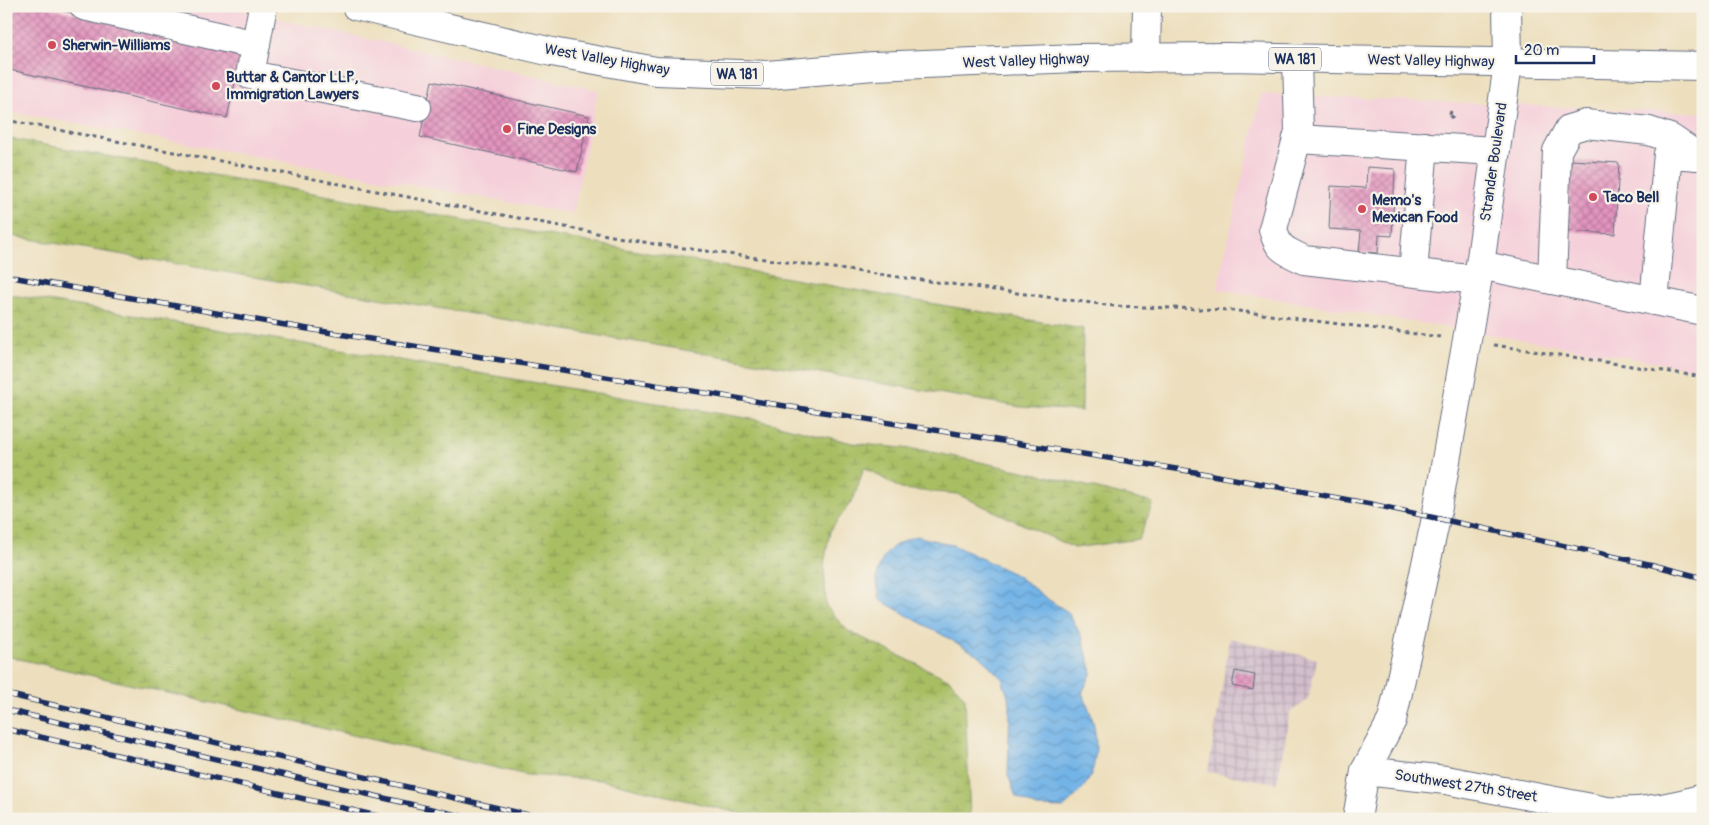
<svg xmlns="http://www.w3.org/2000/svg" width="1709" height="825" font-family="Pangolin,sans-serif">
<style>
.built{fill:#f5cfda}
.industrial{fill:url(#industrial-grid)}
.wetland{fill:url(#wetland-marsh);stroke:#627660}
.water{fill:url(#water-waves);stroke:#4772a2}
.building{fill:url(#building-cross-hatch)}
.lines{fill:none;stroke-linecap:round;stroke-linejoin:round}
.minor-casing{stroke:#646d7f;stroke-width:30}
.major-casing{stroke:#646d7f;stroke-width:30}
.path{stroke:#646d7f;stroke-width:3;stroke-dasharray:4 4;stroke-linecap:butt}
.minor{stroke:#fff;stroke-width:28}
.major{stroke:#fff;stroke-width:28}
.rail-casing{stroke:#1b2f5e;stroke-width:5.5}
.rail{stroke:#f7f3e8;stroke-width:4;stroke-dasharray:11;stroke-linecap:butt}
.poi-dot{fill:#d1495b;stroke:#f7f3e8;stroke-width:2}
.labels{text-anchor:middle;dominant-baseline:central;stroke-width:4.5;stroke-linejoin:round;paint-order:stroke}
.shield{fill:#f7f3e8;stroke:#5d6a87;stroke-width:1}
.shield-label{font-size:14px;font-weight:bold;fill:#1b2f5e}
.poi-label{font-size:15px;font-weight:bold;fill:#1b2f5e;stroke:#f7f3e8;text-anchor:start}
.street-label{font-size:15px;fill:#1b2f5e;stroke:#f7f3e8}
</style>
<defs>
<pattern id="industrial-grid" width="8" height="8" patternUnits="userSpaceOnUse" patternTransform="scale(1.25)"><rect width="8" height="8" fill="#d1bdcb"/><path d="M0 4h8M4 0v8" fill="none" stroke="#a99aa8"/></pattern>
<pattern id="wetland-marsh" width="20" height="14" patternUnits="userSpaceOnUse" patternTransform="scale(1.25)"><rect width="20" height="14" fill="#a8be62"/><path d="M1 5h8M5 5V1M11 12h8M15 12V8" fill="none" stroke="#889b54"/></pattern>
<pattern id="water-waves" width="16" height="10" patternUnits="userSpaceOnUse" patternTransform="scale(1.25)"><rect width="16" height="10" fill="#73b4e7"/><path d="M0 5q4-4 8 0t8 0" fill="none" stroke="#5e93be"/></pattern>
<pattern id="building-cross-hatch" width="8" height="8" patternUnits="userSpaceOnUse" patternTransform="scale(1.25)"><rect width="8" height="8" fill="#e394be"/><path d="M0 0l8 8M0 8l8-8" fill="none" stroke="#b7799e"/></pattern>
</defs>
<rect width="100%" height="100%" fill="#f7f3e8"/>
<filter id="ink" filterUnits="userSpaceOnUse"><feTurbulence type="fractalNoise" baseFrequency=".02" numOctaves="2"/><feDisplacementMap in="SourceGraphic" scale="10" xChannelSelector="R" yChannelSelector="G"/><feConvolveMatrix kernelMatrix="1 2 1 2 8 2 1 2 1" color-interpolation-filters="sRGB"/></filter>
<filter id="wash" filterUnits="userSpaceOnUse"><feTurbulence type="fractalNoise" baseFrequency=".0096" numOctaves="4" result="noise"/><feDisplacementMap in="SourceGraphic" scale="20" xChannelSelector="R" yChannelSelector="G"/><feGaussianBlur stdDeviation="1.12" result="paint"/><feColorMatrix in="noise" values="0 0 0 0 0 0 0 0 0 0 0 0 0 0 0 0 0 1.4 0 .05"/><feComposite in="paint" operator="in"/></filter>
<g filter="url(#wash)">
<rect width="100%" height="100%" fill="#eddfbd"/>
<g class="built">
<path d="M 6,6 L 220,6 L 598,90 L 573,214 L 6,111 Z"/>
<path d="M 1261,94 L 1703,113 L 1703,370 L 1217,289 Z"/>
</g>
<path class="industrial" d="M 1230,638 L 1317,659 L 1308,700 L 1290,712 L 1277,783 L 1208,772 Z"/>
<g class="wetland">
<path d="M 6,138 L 894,297 L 1083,329 L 1082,411 L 1021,407 L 6,235 Z"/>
<path d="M 6,294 L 758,420 L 852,443 L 922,450 L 1047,476 L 1153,503 L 1139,539 L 1074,548 L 957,494 L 901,489 L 864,467 L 854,498 L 830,531 L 824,565 L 826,606 L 848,631 L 950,680 L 965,698 L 970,819 L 763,819 L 602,780 L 527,775 L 6,656 Z"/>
</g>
<path class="water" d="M 916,536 L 953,545 L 1016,575 L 1049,600 L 1068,612 L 1082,637 L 1092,672 L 1082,693 C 1095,719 1100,743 1092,772 C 1089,784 1073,799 1063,808 L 1037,807 L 1016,797 L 1008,775 L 1010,703 L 1002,679 L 980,656 L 880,600 C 879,593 876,583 877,576 C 881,553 895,542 916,536 Z"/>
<g id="blocks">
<g class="building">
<path d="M 6,6 L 41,6 L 242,51 L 227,118 L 6,69 Z"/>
<path d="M 432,81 L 589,116 L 577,172 L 420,137 Z"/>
<path d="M 1571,160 L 1619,163 L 1615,234 L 1567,231 Z"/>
<path d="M 1367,167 L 1395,169 L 1392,236 L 1379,235 L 1378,253 L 1359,252 L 1361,231 L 1329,229 L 1331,186 L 1366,188 Z"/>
<path d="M 1235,671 L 1255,675 L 1253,690 L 1232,686 Z"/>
</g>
</g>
</g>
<g filter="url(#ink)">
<use href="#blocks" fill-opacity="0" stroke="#646d7f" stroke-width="1"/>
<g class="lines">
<defs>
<g id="minor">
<path d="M 84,6 L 256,45"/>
<path d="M 263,6 L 250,75 L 417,107"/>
<path d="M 1146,58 L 1147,6"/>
<path d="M 1297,59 L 1299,131 L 1273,229 C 1278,250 1285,250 1304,260 L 1477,280"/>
<path d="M 1297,139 L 1495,151"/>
<path d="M 1480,265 L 1703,311"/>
<path d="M 1413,272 L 1424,146"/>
<path d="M 1552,280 L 1557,151 L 1569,129 L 1586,124 L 1649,131 L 1670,138 L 1697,156"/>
<path d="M 1654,301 L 1668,154 L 1699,156"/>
<path d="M 1365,771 L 1446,780 L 1607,811 C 1640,813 1671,808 1703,798"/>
<path d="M 1357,819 L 1365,771 L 1392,720 L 1436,518 L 1480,265 L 1508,63"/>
</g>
<g id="major">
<path d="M 356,6 L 552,52 L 656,71 L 767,75 L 874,66 L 1077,58 L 1228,57 L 1703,66"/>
<path d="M 1507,6 L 1508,63"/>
</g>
</defs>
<use href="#minor" class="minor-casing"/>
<use href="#major" class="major-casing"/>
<g class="path">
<path d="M 1451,111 L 1449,118 L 1456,115"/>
<path d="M 6,120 L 654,244 L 1114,306 L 1230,310 L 1440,337"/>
<path d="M 1494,345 L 1703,377"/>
</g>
<use href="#minor" class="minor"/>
<use href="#major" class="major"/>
<defs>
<g id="rail">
<path d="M 6,276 L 308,329 L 1201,473 L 1371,504 L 1653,565 L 1703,578"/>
<path d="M 6,694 L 546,819"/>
<path d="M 6,710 L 474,819"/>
<path d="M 6,729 L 390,819"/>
</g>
</defs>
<use href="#rail" class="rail-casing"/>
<use href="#rail" class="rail"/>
</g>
</g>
<g class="poi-dot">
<circle cx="52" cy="45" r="5"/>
<circle cx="216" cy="86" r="5"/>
<circle cx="507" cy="129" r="5"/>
<circle cx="1593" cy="197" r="5"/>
<circle cx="1362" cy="209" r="5"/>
</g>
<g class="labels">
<g class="shield">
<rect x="1269" y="47.5" width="52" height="23" rx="4"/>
<rect x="711" y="62.5" width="52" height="23" rx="4"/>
</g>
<g class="shield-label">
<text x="1295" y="59">WA 181</text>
<text x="737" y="74">WA 181</text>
</g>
<g class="poi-label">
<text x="62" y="45">Sherwin-Williams</text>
<text x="226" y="77">Buttar &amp; Cantor LLP,<tspan x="226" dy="17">Immigration Lawyers</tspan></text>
<text x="517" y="129">Fine Designs</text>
<text x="1603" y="197">Taco Bell</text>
<text x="1372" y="200">Memo's<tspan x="1372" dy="17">Mexican Food</tspan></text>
</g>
<g class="street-label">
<text transform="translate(607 60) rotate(10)">West Valley Highway</text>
<text transform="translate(1026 61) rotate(-2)">West Valley Highway</text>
<text transform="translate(1431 61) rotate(1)">West Valley Highway</text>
<text transform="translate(1494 162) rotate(-82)">Strander Boulevard</text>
<text transform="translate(1466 786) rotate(9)">Southwest 27th Street</text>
</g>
</g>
<rect width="1709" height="825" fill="none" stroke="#f7f3e8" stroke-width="25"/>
<path d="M1516 55v8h78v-8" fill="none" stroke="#1b2f5e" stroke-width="2.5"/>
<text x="1524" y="55" font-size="15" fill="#1b2f5e" stroke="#f7f3e8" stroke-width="4" paint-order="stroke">20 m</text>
</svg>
